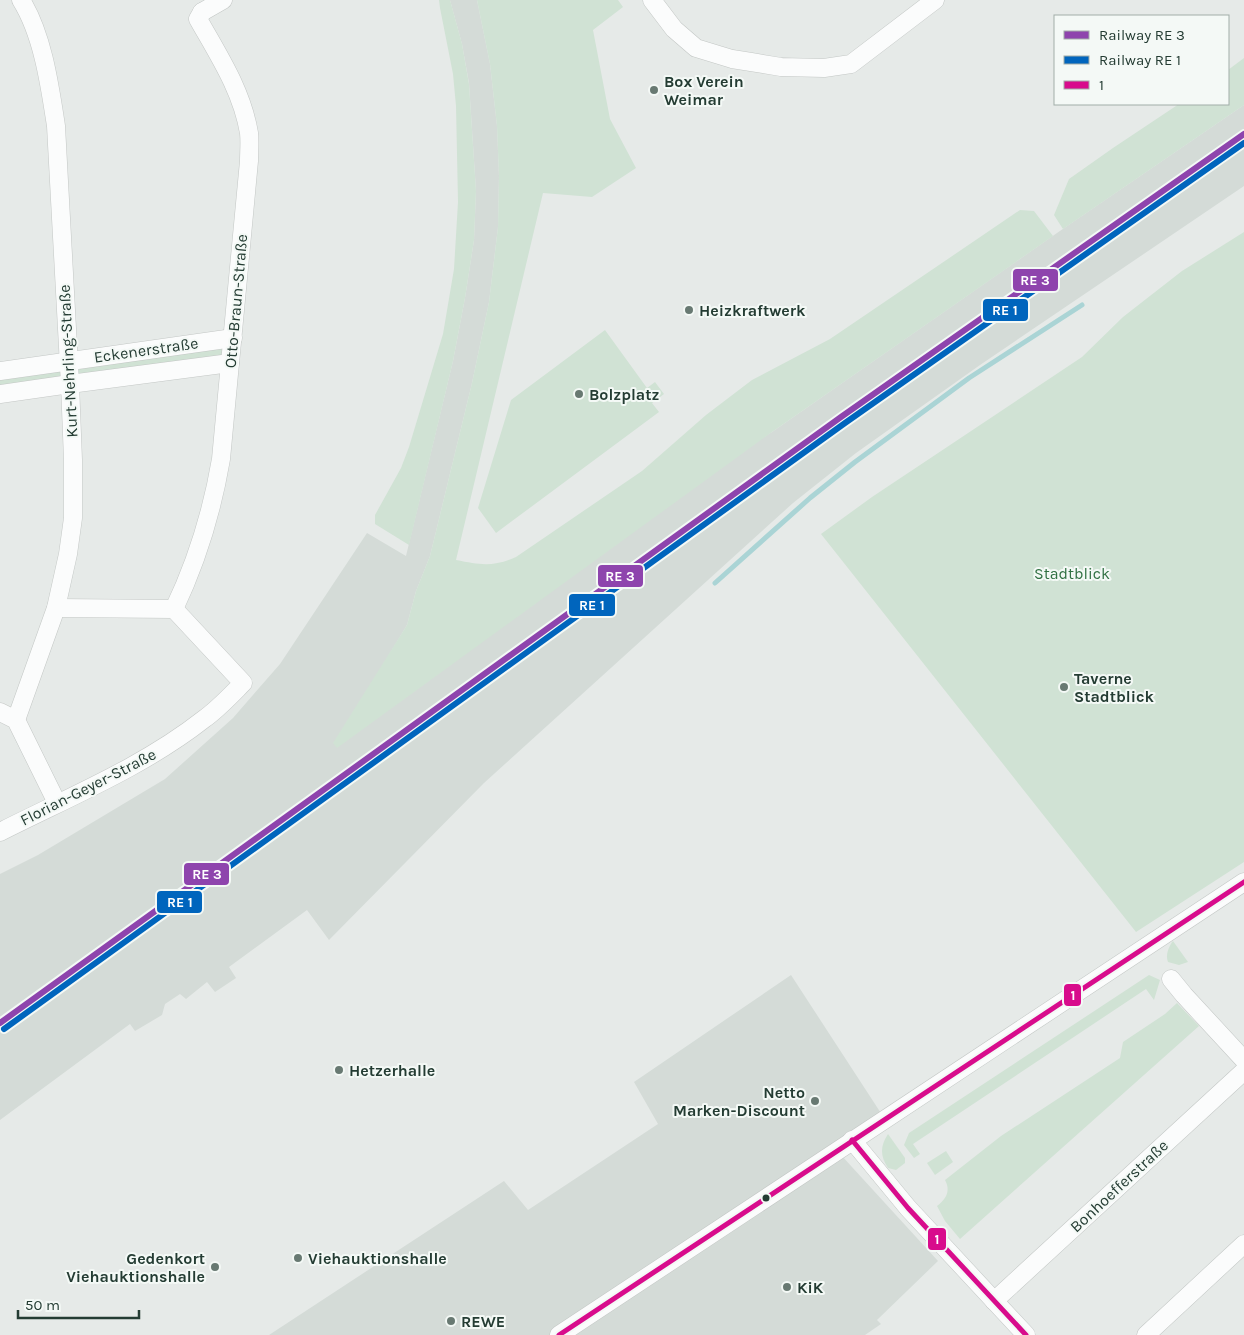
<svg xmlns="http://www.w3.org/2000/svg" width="1244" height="1335" font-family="Karla,sans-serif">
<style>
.built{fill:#d4dbd7}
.green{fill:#d0e2d4}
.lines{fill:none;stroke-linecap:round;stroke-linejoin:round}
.stream{stroke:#aad4d5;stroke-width:5}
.minor-casing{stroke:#c3c7c5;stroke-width:19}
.minor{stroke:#fbfcfc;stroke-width:18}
.bus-1-casing{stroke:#f4f9f6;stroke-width:9}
.bus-1{stroke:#d80c8c;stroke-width:5}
.rail-1-casing{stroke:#f4f9f6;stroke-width:10}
.rail-2-casing{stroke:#f4f9f6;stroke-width:10}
.rail-1{stroke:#8e44ad;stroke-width:6}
.rail-2{stroke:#0065bd;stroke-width:6}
.poi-dot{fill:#687972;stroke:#f4f9f6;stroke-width:2}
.bus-dot{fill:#243c33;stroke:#f4f9f6;stroke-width:2}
.labels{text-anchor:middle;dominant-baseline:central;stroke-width:4;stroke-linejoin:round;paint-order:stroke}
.poi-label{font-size:16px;font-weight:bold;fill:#243c33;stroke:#f4f9f6;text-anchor:start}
.street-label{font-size:16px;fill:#243c33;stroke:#f4f9f6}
.park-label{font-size:16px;fill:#317143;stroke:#f4f9f6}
.line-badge{stroke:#f4f9f6;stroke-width:2}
.badge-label{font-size:14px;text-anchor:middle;font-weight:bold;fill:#fff}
</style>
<rect width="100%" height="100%" fill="#e6eae8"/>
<g class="built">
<path d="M 450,0 L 477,0 L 490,64 L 497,126 L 499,176 L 498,227 L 489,302 L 472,383 L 430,556 L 416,591 L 407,625 L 372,683 L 772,432 L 1057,233 L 1244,105 L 1244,186 L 980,365 L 856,453 L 793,503 L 484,783 L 329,940 L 307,910 L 229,967 L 236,978 L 215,992 L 207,982 L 186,999 L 180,994 L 165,1004 L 162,1015 L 135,1031 L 130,1024 L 0,1120 L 0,874 L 38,855 L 165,779 L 233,718 L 280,664 L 367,533 L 406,556 L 453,361 L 465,298 L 474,240 L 476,191 L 469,83 L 462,44 Z"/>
<path d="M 791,975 L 888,1124 L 841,1155 L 938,1261 L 877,1320 L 881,1324 L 865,1335 L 269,1335 L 504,1181 L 528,1210 L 658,1124 L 634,1082 Z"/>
</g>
<g class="green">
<path d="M 439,0 L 450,0 L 462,44 L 469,84 L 476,191 L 474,240 L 465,298 L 453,361 L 409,545 L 375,524 L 375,515 L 401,468 L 409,447 L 443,334 L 454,269 L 458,202 L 456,106 L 453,74 L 440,8 Z"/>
<path d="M 477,0 L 618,0 L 623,7 L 593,30 L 610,119 L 636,168 L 592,197 L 543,193 L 456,560 C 481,565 493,567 516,557 L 642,471 L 706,415 L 752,380 L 830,339 L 1020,210 L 1034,211 L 1053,236 L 772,432 L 337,748 L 333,743 L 407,625 L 416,591 L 430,556 L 472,383 L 489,302 L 498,227 L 499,176 L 497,126 L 490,64 Z"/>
<path d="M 1244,58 L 1244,105 L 1063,229 L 1054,215 L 1069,179 L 1113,148 L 1179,104 L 1228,104 L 1228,70 Z"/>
<path d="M 1244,232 L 1244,862 L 1136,932 L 821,534 L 872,497 L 1082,357 L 1123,317 L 1182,271 Z"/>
<path d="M 605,330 L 647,388 L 655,382 L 664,394 L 652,403 L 659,412 L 496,533 L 478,508 L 511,400 Z"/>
<path d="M 223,344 L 222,359 L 79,378 L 78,364 Z"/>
<path d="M 60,367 L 61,380 L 0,389 L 0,376 Z"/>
<path d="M 1173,941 L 1188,962 L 1179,965 L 1168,962 C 1165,955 1169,946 1173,941 Z"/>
<path d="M 1149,975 L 1160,980 L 1154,1000 L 1146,989 L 913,1144 L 920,1154 L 914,1158 L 904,1145 L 909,1133 Z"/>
<path d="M 1177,1003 L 1199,1026 L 960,1239 L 945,1221 L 937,1206 C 946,1199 951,1191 945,1180 L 1001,1136 L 1120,1058 L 1123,1042 L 1165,1014 Z"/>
<path d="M 888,1134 L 905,1158 L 905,1163 L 896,1170 L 888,1168 C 880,1156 880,1146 888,1134 Z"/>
<path d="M 946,1151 L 953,1162 L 935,1175 L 927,1163 Z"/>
</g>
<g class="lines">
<path class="stream" d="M 715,583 L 810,498 L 855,462 L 969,378 L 1082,305"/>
<defs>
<g id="minor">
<path d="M 652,0 L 674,29 L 696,48 L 732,59 L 751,62 L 781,67 L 824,68 L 851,64 L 935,0"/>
<path d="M 202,12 L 223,0"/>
<path d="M 0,371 L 233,338"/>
<path d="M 0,394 L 70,384 L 230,363"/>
<path d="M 174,609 C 197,561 212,512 221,459 L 249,161 C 249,152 250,142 249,133 C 242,91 219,56 198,19 L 202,12"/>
<path d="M 0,712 L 16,720 L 57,803"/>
<path d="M 16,720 L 56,608 L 68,554 L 73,518 L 73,460 L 70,384 L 56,126 C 50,87 43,35 21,0"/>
<path d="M 0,832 C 69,797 143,767 204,719 C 218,709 231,695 243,683 L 174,609 L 56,608"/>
<path d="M 1171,979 L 1184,995 L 1244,1060"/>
<path d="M 852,1140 L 908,1208 L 1026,1335"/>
<path d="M 994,1301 L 1244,1071"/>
<path d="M 559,1335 L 1244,882"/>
<path d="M 1146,1335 L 1244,1244"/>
</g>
</defs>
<use href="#minor" class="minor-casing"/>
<use href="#minor" class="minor"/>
<defs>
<g id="bus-1">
<path d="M 852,1140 L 908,1208 L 1026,1335"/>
<path d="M 559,1335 L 1244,882"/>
</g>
</defs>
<use href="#bus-1" class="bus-1-casing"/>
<use href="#bus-1" class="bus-1"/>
<defs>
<path id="rail-1" d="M 0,1023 L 841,417 L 1244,134"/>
<path id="rail-2" d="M 4,1029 L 845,423 L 1244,143"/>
</defs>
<use href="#rail-1" class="rail-1-casing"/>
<use href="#rail-2" class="rail-2-casing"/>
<use href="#rail-1" class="rail-1"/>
<use href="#rail-2" class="rail-2"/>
</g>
<g class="poi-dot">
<circle cx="654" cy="90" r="5"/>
<circle cx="689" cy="310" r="5"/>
<circle cx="579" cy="394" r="5"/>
<circle cx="1064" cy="687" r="5"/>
<circle cx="339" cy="1070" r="5"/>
<circle cx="815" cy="1101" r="5"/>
<circle cx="298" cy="1258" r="5"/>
<circle cx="215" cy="1267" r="5"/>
<circle cx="787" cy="1287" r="5"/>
<circle cx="451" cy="1321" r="5"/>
</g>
<circle class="bus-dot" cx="766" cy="1198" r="4.5"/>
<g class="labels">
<g class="poi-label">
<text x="664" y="81">Box Verein<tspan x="664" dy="18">Weimar</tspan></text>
<text x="699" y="310">Heizkraftwerk</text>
<text x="589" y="394">Bolzplatz</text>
<text x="1074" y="678">Taverne<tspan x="1074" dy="18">Stadtblick</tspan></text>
<text x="349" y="1070">Hetzerhalle</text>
<text x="805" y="1092" text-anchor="end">Netto<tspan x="805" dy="18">Marken-Discount</tspan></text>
<text x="205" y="1258" text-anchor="end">Gedenkort<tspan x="205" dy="18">Viehauktionshalle</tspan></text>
<text x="308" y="1258">Viehauktionshalle</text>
<text x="797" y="1287">KiK</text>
<text x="461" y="1321">REWE</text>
</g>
<g class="street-label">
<text transform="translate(236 301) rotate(-85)">Otto-Braun-Straße</text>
<text transform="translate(146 350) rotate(-8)">Eckenerstraße</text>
<text transform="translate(68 361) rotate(-93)">Kurt-Nehrling-Straße</text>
<text transform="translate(88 787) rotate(-27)">Florian-Geyer-Straße</text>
<text transform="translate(1119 1186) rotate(-43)">Bonhoefferstraße</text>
</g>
<g class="park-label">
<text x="1072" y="573">Stadtblick</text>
</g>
</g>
<g class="line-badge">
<rect x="1012" y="268" width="47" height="24" rx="5" fill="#8e44ad"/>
<rect x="982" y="298" width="47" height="24" rx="5" fill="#0065bd"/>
<rect x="597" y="564" width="47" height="24" rx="5" fill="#8e44ad"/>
<rect x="568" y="593" width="48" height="24" rx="5" fill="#0065bd"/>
<rect x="183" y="862" width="47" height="24" rx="5" fill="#8e44ad"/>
<rect x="156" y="890" width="47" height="24" rx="5" fill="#0065bd"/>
<rect x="1063" y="983" width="19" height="24" rx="5" fill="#d80c8c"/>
<rect x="927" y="1227" width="20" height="24" rx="5" fill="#d80c8c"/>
</g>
<g class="badge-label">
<text x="1035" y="285">RE 3</text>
<text x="1005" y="315">RE 1</text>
<text x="620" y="581">RE 3</text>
<text x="592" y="610">RE 1</text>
<text x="207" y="879">RE 3</text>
<text x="180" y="907">RE 1</text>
<text x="1073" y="1000">1</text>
<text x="937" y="1244">1</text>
</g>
<rect x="1054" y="15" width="175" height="90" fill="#f4f9f6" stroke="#a1ada8"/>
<rect x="1064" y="31" width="25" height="8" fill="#8e44ad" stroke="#a1ada8"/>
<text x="1099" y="40" font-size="15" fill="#243c33">Railway RE 3</text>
<rect x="1064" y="56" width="25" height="8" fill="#0065bd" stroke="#a1ada8"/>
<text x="1099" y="65" font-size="15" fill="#243c33">Railway RE 1</text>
<rect x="1064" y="81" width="25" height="8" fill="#d80c8c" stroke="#a1ada8"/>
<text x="1099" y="90" font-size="15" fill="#243c33">1</text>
<path d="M18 1310v8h121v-8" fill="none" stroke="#243c33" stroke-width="2.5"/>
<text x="25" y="1310" font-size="15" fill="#243c33" stroke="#f4f9f6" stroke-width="4" paint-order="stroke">50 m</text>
</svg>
